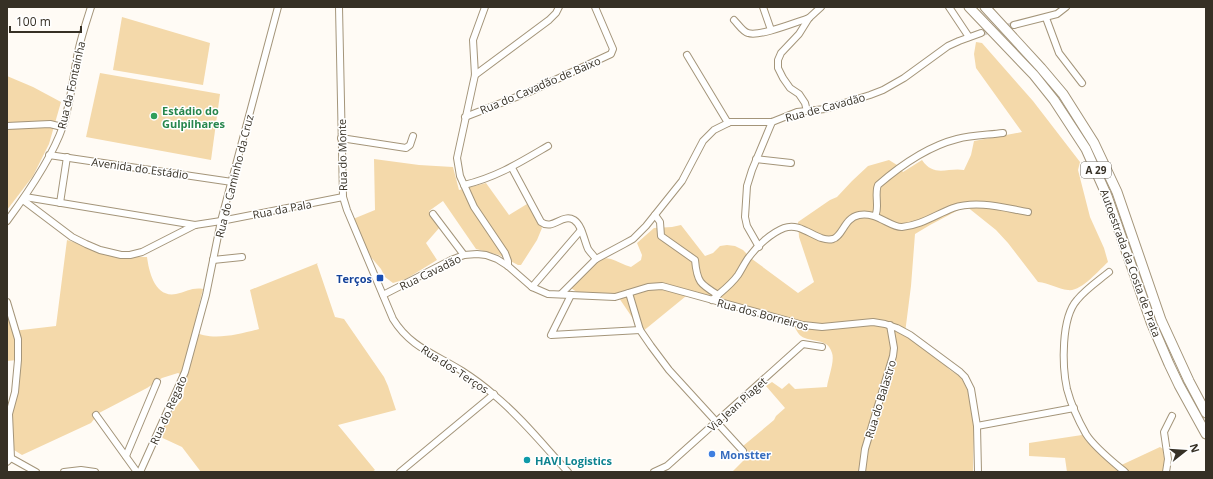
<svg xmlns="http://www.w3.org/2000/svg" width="1213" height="479" font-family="'Open Sans',sans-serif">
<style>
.green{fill:#f4d9aa}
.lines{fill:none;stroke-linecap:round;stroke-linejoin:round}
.minor-tunnel{stroke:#d7d2cb;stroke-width:6;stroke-dasharray:6 3;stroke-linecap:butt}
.minor-casing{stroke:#a4957a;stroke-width:8}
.highway-casing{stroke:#a4957a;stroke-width:11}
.minor{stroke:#fff;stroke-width:6}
.highway{stroke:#fff;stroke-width:9}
.leisure-dot{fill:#2e9e5b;stroke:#fff;stroke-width:1.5}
.transit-dot{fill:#1a4fb4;stroke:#fff;stroke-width:1.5}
.shop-dot{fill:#3f7fe0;stroke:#fff;stroke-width:1.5}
.culture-dot{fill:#0f9aa8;stroke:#fff;stroke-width:1.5}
.labels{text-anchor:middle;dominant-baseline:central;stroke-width:3;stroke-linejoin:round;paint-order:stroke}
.shield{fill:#fff;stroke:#726e66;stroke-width:1}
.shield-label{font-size:10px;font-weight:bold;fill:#363025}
.street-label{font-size:11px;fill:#363025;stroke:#fff}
.leisure-label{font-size:11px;font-weight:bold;fill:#27864d;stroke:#fff;text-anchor:start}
.transit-label{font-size:11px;font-weight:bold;fill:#164399;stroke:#fff;text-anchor:end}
.shop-label{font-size:11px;font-weight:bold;fill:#366cbe;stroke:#fff;text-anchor:start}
.culture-label{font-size:11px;font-weight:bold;fill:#0d838f;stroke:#fff;text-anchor:start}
</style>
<rect width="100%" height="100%" fill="#fffbf5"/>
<g class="green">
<path d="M 122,17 L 210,43 L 203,85 L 113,70 Z"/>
<path d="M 976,42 L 982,43 L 1033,101 L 1080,162 L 1078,170 L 1090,217 L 1104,248 L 1108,262 C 1099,270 1081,292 1068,290 C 1058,289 1049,283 1038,282 L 1008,243 L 996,230 L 966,206 L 930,225 L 915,234 L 911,286 L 905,333 L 941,361 L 950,370 L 961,377 L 968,391 L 974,416 L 973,472 L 732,472 L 750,454 L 743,446 L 774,420 L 776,416 L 785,408 L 766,386 L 772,382 L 782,389 L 789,383 L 795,389 L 827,387 C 828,378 835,361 832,353 C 828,337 810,343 801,336 C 797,333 794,325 791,320 L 691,292 L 642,332 L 619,298 L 578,293 L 571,288 L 569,282 C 577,271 595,255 611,259 C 617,261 624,265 631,267 L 641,260 L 642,255 L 637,243 L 654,228 L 672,227 L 681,225 L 705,256 L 713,253 L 720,246 L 727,245 L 735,246 L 743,250 L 752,259 L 798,293 L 814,282 L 799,237 L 798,222 L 830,200 L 837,197 L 852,181 L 868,166 L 889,160 L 897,165 L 903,172 L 922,160 C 934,178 948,167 964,170 L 971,155 L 974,141 L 1022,132 L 976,68 L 974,54 Z"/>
<path d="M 100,73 L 220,94 L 211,160 L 86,137 Z"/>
<path d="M 7,76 L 33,87 L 61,102 L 49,144 L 33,176 L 7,210 Z"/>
<path d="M 374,159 L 419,165 L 453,167 L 459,190 L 486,183 L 509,215 L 527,204 L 542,228 L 537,240 L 521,265 L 518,265 L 499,255 L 476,249 L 443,201 L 429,211 L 440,227 L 426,243 L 437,260 L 406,279 L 393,283 L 385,277 L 381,269 L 370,256 L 361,239 L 353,219 L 375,210 Z"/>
<path d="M 67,240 L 121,257 L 147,257 C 149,272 155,298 176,294 C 186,292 193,287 203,289 L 193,331 C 211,342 240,334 259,329 L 250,290 L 318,263 L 317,264 L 335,317 L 344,319 L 384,377 L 388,386 L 396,410 L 338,425 L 375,470 L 372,472 L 201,472 L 182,447 L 154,434 L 183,398 L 186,377 L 178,373 L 162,378 L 147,388 L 99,413 L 91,423 L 22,455 L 14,450 L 9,432 L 18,360 L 7,361 L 7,314 L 13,331 L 56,326 Z"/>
<path d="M 1082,435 L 1092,440 L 1115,468 L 1160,447 L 1163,449 L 1166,472 L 1067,472 L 1065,458 L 1029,456 L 1029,443 Z"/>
</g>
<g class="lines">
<path class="minor-tunnel" d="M 981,33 L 1014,25"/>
<defs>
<g id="minor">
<path d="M 339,7 L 343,197 L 347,210 L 393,319 C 410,347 435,354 462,371 C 473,378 484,386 494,395 C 521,417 544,446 568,472"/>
<path d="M 485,7 L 473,40 L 475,75 L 457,158 L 460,176 L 469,196 L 474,207 L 505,253 L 508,261 L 508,266"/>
<path d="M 763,7 L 771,30"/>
<path d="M 949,7 L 969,37"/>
<path d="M 1046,18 L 1059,53 L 1082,83"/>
<path d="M 734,20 C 738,24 743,32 748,33 C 760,37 796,22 809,18"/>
<path d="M 1014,25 L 1057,14 L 1066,7"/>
<path d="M 687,55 L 728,123"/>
<path d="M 475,75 L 549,20 L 556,13 L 559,7"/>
<path d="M 807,111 L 805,103 L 799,94 L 790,88 L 783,78 L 778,68 L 778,60 L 781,53 L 799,34 L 809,18 L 821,7"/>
<path d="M 465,117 L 529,92 L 611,54 L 613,49 L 595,7"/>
<path d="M 7,126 L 50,124 L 62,127"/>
<path d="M 341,138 L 406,148 L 410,145 L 413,136"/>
<path d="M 49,155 L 232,182"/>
<path d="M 756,159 L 791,163"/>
<path d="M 512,168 L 541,222 C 553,231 562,213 574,220 C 582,225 584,240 588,249 C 590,252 593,255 596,259"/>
<path d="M 464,185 C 497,177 519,163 548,146"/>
<path d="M 25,197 L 195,225"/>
<path d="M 23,200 L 72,237 L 86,244 L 100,250 L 121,255 L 130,255 L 142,252 L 195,225 L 221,221 L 343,197"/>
<path d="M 60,203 L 67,157"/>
<path d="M 433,214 L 464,255"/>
<path d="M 655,215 L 660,222 L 661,236 L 695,260 C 697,282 700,284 718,295"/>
<path d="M 875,216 C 880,208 874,194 878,185 C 900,166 929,146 957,139 C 972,135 988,135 1003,133"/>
<path d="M 7,221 C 27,194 52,158 63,126 C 70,104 73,80 77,57 C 80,40 86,23 91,7"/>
<path d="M 759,247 L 747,226 L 745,217 L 747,186 L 752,170 L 772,122"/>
<path d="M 213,260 L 242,257"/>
<path d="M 1109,272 C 1098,281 1086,289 1077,300 C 1061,318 1062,366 1067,389 C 1071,404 1078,420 1086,434 C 1094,447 1113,462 1125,472"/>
<path d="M 532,287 L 581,230"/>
<path d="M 629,293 L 640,330 L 651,346 L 669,370 L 743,451"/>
<path d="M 561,294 L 596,259 L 624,244 L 633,239 L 646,226 L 682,181 L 703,141 L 714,130 L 730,122 L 772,122 L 797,112 L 825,109 L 870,95 L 883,90 L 904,78 L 948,46 L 959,41 L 981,33"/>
<path d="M 383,295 L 451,260 L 464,255 L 477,254 L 486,255 L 497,259 L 508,266 L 532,287 L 548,294 L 615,297 L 648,287 L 662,286 L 803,325 L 822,327 L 873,322 L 885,324 L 897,328 L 910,335 L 960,372 L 965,377 L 971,389 L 977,426 L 978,472"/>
<path d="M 571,295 L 551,335 L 640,330"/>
<path d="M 712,300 C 721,292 731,285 738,275 C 742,269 745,262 749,257 C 757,246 771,233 784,228 C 802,221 817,243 833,239 C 843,236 844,218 859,215 C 876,211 891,228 902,227 C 921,225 935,215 953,208 C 977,200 1004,208 1028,212"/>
<path d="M 7,302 L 18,339 L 18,360 L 15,392 L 9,414 L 11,458 L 7,462"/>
<path d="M 96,415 L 137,472"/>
<path d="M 977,426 L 1074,408"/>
<path d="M 126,456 L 157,382"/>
<path d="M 11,458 L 36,472"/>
<path d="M 64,472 L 81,470 L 95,472"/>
<path d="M 140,472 L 185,372 L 206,295 L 221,221 L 278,7"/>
<path d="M 400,472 L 494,394"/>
<path d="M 654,472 L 667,466 L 803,344 L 822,347"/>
<path d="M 862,472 L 865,449 L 893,356 L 894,348 L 890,325"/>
<path d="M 1166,472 L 1168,459 L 1164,432 L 1172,416"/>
</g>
<g id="highway">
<path d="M 969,7 L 1034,75 L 1054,100 L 1086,149 L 1107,196 L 1151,322 L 1169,364 L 1179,385 L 1206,434"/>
<path d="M 985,7 L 1041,68 L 1063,94 L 1094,143 L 1117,192 L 1161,320 L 1189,381 L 1206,413"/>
</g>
</defs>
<use href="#minor" class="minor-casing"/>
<use href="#highway" class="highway-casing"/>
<use href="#minor" class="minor"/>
<use href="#highway" class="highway"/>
</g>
<circle class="leisure-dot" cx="154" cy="116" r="4"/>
<rect class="transit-dot" x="376" y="274" width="8" height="8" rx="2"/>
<circle class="shop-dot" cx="712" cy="454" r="4"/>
<circle class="culture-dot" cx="527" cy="460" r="4"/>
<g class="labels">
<rect class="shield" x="1081" y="162" width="30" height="16" rx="3"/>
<g class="shield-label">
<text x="1096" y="170">A 29</text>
</g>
<g class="street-label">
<text transform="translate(71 85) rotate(-77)">Rua da Fontaínha</text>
<text transform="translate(540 85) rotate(-23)">Rua do Cavadão de Baixo</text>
<text transform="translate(825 107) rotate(-15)">Rua de Cavadão</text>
<text transform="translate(342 155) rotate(-91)">Rua do Monte</text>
<text transform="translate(140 168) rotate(8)">Avenida do Estádio</text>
<text transform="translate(234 176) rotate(-76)">Rua do Caminho da Cruz</text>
<text transform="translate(282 209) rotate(-11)">Rua da Pala</text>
<text transform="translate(1131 263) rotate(70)">Autoestrada da Costa de Prata</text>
<text transform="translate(430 272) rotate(-26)">Rua Cavadão</text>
<text transform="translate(763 314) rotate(15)">Rua dos Borneiros</text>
<text transform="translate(455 369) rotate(33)">Rua dos Terços</text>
<text transform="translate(880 399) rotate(-73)">Rua do Balastro</text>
<text transform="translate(737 404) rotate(-42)">Via Jean Piaget</text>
<text transform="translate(168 410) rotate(-66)">Rua do Regato</text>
</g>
<g class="leisure-label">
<text x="162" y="110">Estádio do<tspan x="162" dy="13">Gulpilhares</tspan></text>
</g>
<g class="transit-label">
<text x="372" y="278">Terços</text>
</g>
<g class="shop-label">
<text x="720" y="454">Monstter</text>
</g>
<g class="culture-label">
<text x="535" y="460">HAVI Logistics</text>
</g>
</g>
<rect width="1213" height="479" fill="none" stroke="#363025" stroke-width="16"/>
<g transform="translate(1185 451) rotate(73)" stroke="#ffffff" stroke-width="3" paint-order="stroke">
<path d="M0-3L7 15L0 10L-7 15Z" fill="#363025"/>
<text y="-6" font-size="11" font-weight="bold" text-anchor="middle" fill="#363025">N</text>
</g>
<path d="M10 26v6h71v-6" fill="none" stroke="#363025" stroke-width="2"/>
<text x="16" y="26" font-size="12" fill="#363025" stroke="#ffffff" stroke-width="3" paint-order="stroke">100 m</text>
</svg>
